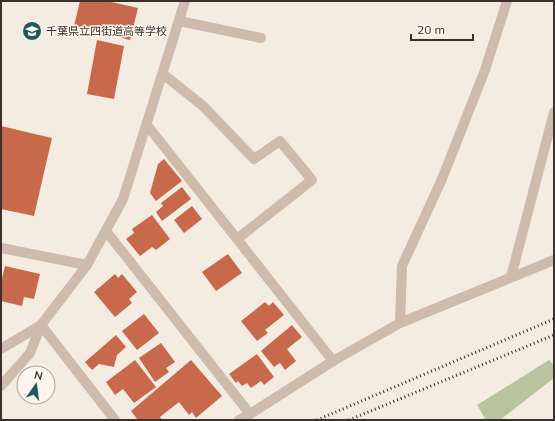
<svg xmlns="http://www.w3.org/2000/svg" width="555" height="421" font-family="Mulish,'Noto Sans JP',sans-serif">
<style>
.green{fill:#b8c4a0}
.building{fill:#c8694b}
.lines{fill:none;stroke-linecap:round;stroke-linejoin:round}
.minor{stroke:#cdbbac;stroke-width:10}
.rail{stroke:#3b302b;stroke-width:3;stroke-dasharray:1 3;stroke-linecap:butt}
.labels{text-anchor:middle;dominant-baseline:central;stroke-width:3;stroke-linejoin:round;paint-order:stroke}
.poi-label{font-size:11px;fill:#3b302b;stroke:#fbf5ee;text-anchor:start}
</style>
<rect width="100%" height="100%" fill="#f4ebe1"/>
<path class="green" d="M 549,360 L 554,365 L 554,378 L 500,420 L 486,420 L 477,405 Z"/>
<g class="building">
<path d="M 80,1 L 107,1 L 138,8 L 130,40 L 74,26 Z"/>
<path d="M 97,40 L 124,46 L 114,99 L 87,94 Z"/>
<path d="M 1,126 L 52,138 L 34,216 L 1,209 Z"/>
<path d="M 164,159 L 182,181 L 156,201 L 150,193 L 158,164 Z"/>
<path d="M 182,187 L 191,199 L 162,221 L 156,212 L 163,206 L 161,203 Z"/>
<path d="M 192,206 L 202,219 L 184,233 L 174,220 Z"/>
<path d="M 152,215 L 170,239 L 156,250 L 152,247 L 140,256 L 126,239 L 134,233 L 132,229 Z"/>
<path d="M 228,254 L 242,273 L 216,291 L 202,272 Z"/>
<path d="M 5,266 L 40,274 L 34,299 L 24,297 L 22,306 L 1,301 L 1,282 Z"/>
<path d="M 115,274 L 118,278 L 122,274 L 137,292 L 129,299 L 132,303 L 115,317 L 94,292 Z"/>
<path d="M 265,302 L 269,306 L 273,302 L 284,315 L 265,330 L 268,333 L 257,341 L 241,321 Z"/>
<path d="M 144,314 L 159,333 L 137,350 L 122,331 Z"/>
<path d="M 292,325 L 302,337 L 287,349 L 296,361 L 285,370 L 280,363 L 274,367 L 261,351 Z"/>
<path d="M 116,335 L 126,347 L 117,355 L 114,367 L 99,364 L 92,370 L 85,362 Z"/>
<path d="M 161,343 L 175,362 L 166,368 L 169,372 L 155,382 L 139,358 Z"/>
<path d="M 257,354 L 274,377 L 264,385 L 261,381 L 251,388 L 247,383 L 242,386 L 238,381 L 236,383 L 229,374 Z"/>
<path d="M 135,360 L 156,387 L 134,403 L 123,389 L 115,395 L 106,382 Z"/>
<path d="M 191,360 L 222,396 L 196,418 L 192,412 L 189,415 L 179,402 L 160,417 L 162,420 L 138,420 L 131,411 Z"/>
</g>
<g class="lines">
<g class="minor">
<path d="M 179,21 L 261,38"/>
<path d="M 147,125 L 237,239 L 312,180 L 280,141 L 254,159 L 203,106 L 163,74"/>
<path d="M 106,231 L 250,414"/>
<path d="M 237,239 L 333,361"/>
<path d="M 1,248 L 87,265"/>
<path d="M 511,277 L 554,112"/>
<path d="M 400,323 L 402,266 L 442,179 L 485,70 L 507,1"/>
<path d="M 41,325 L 115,420"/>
<path d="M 1,349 L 41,325 L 87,265 L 123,199 L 185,1"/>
<path d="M 1,386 L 30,353 L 41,325"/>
<path d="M 239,420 L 250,414 L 333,361 L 400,323 L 554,260"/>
</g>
<g class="rail">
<path d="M 317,420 L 554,319"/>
<path d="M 349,420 L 554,335"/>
</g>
</g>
<defs>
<symbol id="school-disc" viewBox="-11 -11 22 22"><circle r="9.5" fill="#1f5a5e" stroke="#fbf5ee"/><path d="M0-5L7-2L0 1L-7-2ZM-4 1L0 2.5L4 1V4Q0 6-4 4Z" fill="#fff"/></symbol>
</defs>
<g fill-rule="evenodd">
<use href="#school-disc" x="21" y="20" width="22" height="22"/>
</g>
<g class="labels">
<g class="poi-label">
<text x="46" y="31">千葉県立四街道高等学校</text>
</g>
</g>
<rect width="555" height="421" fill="none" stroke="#3b302b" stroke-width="4"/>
<g transform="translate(36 385) rotate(14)"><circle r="19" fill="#fbf5ee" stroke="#aea6a0"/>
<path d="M0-3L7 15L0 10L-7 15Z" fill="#1f5a5e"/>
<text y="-6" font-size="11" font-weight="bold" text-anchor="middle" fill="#3b302b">N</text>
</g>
<path d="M411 34v6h62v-6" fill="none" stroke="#3b302b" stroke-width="2"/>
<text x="417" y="34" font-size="12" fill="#3b302b" stroke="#fbf5ee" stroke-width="3" paint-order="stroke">20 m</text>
</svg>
